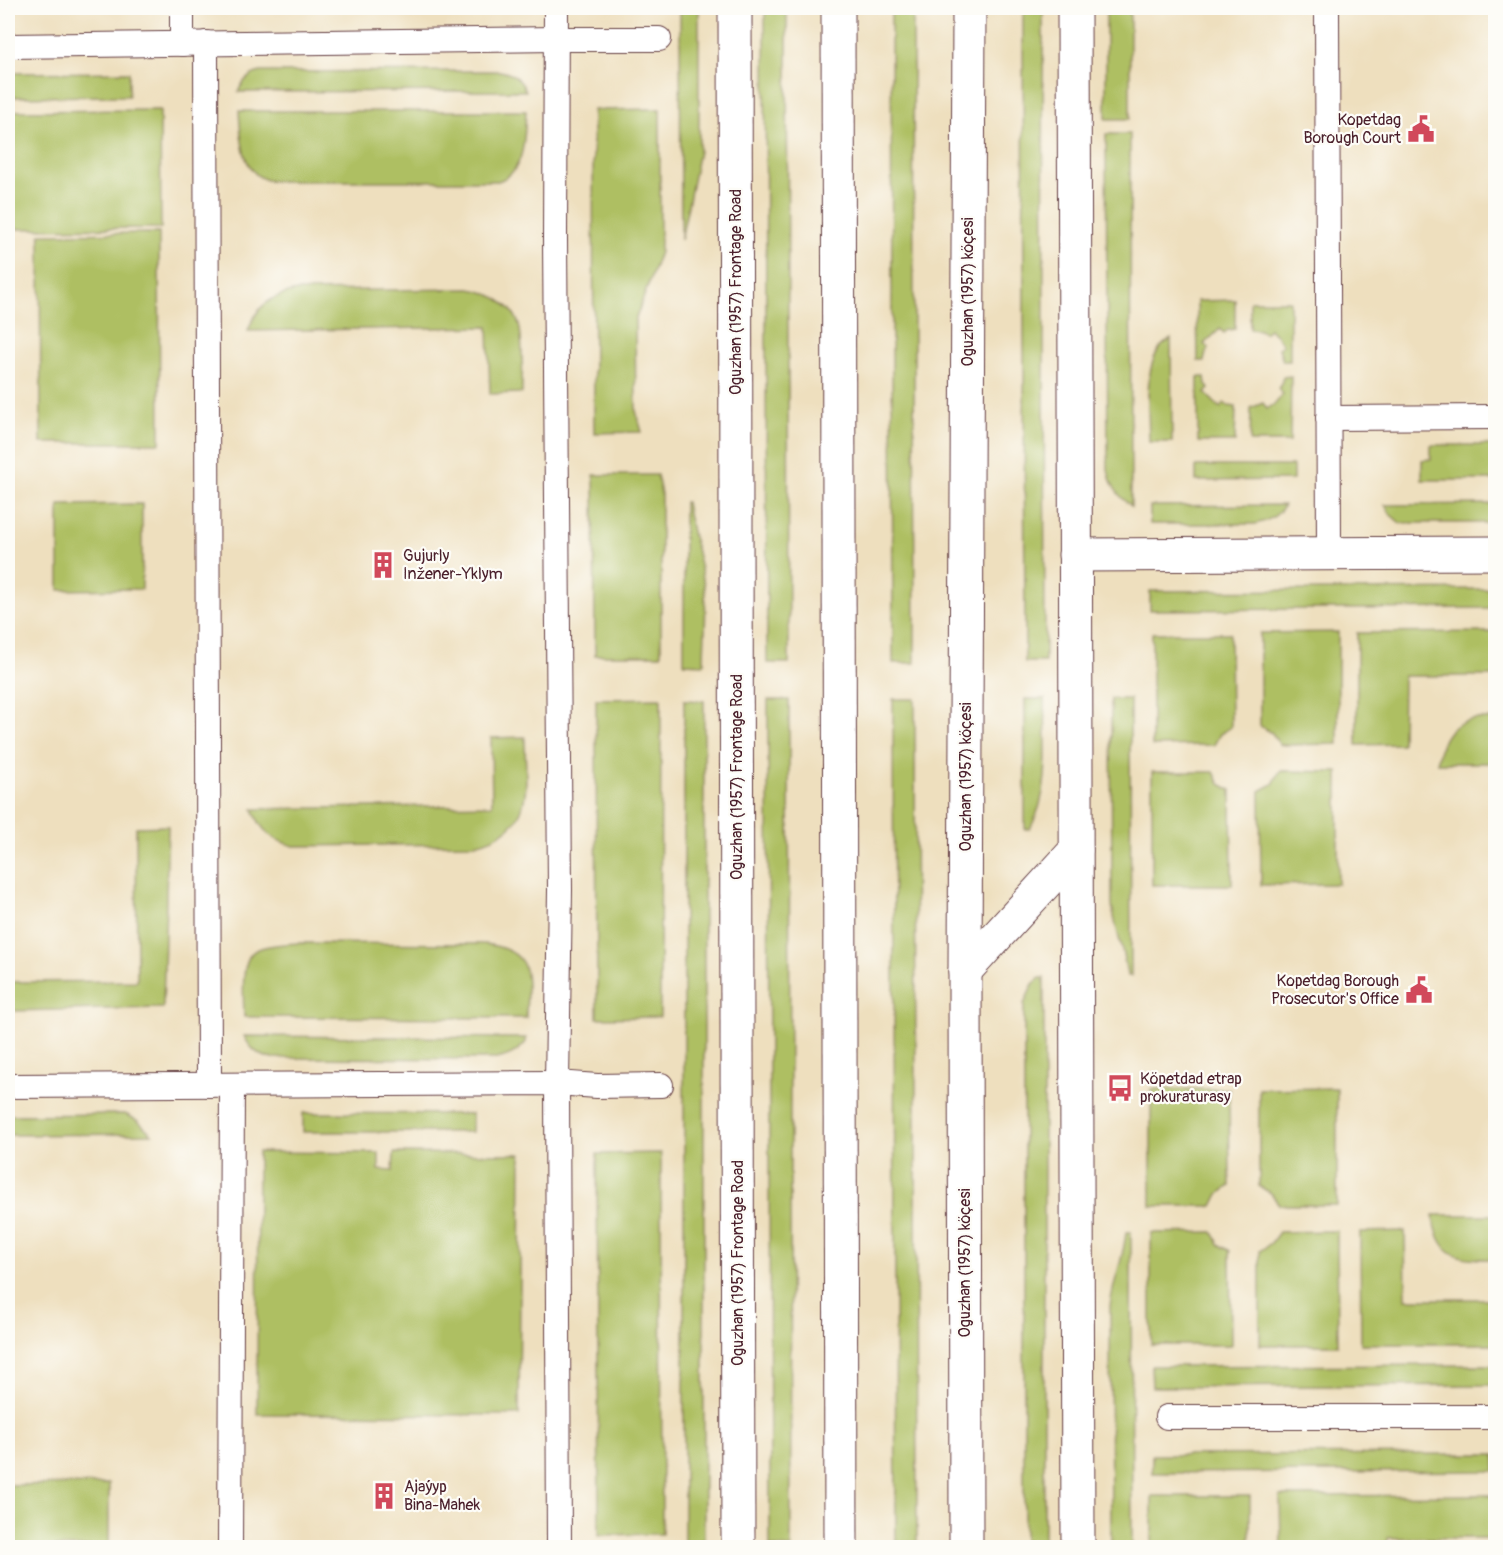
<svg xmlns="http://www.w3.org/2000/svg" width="1503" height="1555" font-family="Pangolin,sans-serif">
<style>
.green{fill:#aebf62;stroke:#7c6f46;stroke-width:1.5}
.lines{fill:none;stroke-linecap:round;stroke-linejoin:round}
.lane-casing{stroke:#633c41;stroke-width:26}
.street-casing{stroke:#633c41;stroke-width:35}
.secondary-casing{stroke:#633c41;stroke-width:35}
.lane{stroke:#fff;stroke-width:24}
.street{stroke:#fff;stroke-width:33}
.secondary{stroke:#fff;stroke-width:33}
.labels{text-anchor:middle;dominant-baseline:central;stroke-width:4.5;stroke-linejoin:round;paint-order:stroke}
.poi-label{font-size:16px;fill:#4a1f2b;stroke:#fdfcf7;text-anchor:start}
.street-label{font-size:16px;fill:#4a1f2b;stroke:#fdfcf7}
</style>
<rect width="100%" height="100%" fill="#fdfcf7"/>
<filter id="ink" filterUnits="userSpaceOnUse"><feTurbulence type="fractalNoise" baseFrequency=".0167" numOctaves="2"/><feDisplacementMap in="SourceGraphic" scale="12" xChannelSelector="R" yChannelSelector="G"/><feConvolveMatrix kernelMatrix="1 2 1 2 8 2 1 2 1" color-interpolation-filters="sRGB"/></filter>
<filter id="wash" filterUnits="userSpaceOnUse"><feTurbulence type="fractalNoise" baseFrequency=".008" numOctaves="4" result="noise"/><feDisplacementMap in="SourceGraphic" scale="24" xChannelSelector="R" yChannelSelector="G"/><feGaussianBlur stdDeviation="1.35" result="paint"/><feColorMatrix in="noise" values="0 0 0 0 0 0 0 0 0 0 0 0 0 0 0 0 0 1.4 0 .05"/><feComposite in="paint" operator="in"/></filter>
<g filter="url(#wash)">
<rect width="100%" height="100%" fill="#eedfbe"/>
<g class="green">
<path d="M 680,8 L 699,8 L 699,151 L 681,240 Z"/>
<path d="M 765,8 L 787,8 L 789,663 L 767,663 Z"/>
<path d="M 891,8 L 913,8 L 915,663 L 893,663 Z"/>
<path d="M 1023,8 L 1043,8 L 1045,662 L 1025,662 Z"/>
<rect x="1106" y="8" width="24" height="111"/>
<path d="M 500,71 C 513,73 521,80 526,91 L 238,92 C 243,81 249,74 261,72 Z"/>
<path d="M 129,72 L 129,96 L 8,97 L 8,73 Z"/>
<path d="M 660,109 L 660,252 L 635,321 L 636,411 L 642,432 L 594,433 L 593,110 Z"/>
<path d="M 160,110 L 161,228 L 8,229 L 8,111 Z"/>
<path d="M 239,111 L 526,111 C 524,134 527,172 498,181 L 275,181 C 241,180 241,137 239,111 Z"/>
<path d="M 1106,134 L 1130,134 L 1131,506 C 1118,496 1110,485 1108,469 Z"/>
<path d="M 159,233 L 160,443 L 41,443 L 40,234 Z"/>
<path d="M 470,289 C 489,292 511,303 518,322 C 524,337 522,376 522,393 L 490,394 L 488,327 L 248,331 C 257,305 271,296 297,291 Z"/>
<path d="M 1235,300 L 1235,329 L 1228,330 L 1224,333 L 1220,329 L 1204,344 L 1209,348 L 1206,353 L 1204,361 L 1198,361 L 1197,301 Z"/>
<path d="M 1250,301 L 1290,301 L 1290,361 L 1283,361 L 1279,348 L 1283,345 L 1277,336 L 1269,329 L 1264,333 L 1260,330 L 1250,329 Z"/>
<path d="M 1171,339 L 1172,442 L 1149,442 C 1149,416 1143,369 1160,348 C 1163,344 1168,341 1171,339 Z"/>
<path d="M 1291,376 L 1290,442 L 1250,442 L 1251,408 L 1263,403 L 1267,409 L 1276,403 L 1283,394 L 1278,389 L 1281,384 L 1283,377 Z"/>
<path d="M 1198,377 L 1205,377 L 1206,384 L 1209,389 L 1205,393 L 1220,408 L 1224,403 L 1228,406 L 1236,407 L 1235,442 L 1198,442 Z"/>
<path d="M 1431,445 L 1495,445 L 1495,480 L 1422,480 L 1422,460 L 1431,459 Z"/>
<path d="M 1196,466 L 1293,466 L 1293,480 L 1196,481 Z"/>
<path d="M 594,475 L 657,475 L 661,494 L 661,655 L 595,655 Z"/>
<path d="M 684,502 L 686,502 C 690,528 698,553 703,579 C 708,607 704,636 704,664 L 684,663 Z"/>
<path d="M 142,504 L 142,589 L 59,590 L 59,505 Z"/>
<path d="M 1495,504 L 1495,523 L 1400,523 L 1391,515 L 1385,505 Z"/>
<path d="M 1284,505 C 1279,516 1266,522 1255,524 L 1150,524 L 1150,506 Z"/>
<path d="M 1495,589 L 1495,608 L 1150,610 L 1150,591 Z"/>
<path d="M 1338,632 L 1338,744 L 1280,745 L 1272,733 L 1260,726 L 1260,633 Z"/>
<path d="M 1495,632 L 1495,676 L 1403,676 L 1402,744 L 1357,745 L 1357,633 Z"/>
<path d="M 1152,633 L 1230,633 L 1231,727 L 1220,734 L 1214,745 L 1152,746 Z"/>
<path d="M 661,698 L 660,1017 L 597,1018 L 596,699 Z"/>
<path d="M 893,699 L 915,699 L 917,1548 L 896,1547 Z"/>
<path d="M 1025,699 L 1045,699 C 1045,742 1052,790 1030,829 L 1025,829 Z"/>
<path d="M 1111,699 L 1130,699 L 1131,976 L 1127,976 C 1124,951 1115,929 1112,905 Z"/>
<path d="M 684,700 L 704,701 L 704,1546 L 684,1546 Z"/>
<path d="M 768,700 L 789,700 L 791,1548 L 770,1547 Z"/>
<path d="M 1476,719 L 1495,719 L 1495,763 L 1437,763 C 1441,737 1449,723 1476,719 Z"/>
<path d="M 525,737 C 525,788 537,829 475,844 L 294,846 C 271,840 261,831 253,809 L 492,805 L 491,738 Z"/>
<path d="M 1280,771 L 1338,772 L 1338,884 L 1261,885 L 1260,791 L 1273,784 Z"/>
<path d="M 1152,772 L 1214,772 L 1220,784 L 1231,790 L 1232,885 L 1152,885 Z"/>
<path d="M 168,826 L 163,1008 L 8,1011 L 8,982 L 137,981 L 136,827 Z"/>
<path d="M 298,943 L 483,944 C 535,950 527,975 526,1018 L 244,1017 C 244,1001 239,958 256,950 C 268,944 285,944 298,943 Z"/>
<path d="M 1040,978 L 1044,978 L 1044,1547 L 1024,1548 L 1024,1004 L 1033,984 Z"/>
<path d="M 244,1036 L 526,1038 L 526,1042 C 518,1052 509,1056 497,1059 L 270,1058 C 257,1055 250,1048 244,1036 Z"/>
<path d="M 1337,1088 L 1337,1205 L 1279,1205 L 1272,1194 L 1259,1186 L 1259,1089 Z"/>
<path d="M 1151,1089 L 1229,1089 L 1230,1186 L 1219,1194 L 1213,1206 L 1151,1206 Z"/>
<path d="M 303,1113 L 472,1114 L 472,1132 L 303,1132 Z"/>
<path d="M 125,1114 L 137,1120 L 152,1134 L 8,1135 L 8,1115 Z"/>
<path d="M 258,1152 L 379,1153 L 379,1170 L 393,1171 L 394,1153 L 521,1154 L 519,1415 L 257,1414 Z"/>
<path d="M 661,1153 L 662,1534 L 599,1535 L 597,1154 Z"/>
<path d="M 1433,1215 L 1495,1215 L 1495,1259 C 1457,1259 1440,1258 1433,1215 Z"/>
<path d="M 1337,1231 L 1338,1345 L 1260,1345 L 1260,1251 L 1271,1243 L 1279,1232 Z"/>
<path d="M 1405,1231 L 1406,1299 L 1495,1299 L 1495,1344 L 1361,1344 L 1360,1232 Z"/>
<path d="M 1126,1232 L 1131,1232 L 1132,1547 L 1111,1548 L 1110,1306 C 1113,1281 1124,1257 1126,1232 Z"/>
<path d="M 1213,1232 L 1219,1244 L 1230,1251 L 1231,1345 L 1151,1345 L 1151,1233 Z"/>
<path d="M 1495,1365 L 1495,1385 L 1152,1387 L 1151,1366 Z"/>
<path d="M 1495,1454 L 1495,1471 L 1152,1473 L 1152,1455 Z"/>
<path d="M 109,1484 L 109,1547 L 8,1547 L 8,1485 Z"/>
<path d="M 1495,1495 L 1495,1538 L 1388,1538 L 1387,1548 L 1281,1547 L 1280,1496 Z"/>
<rect x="1152" y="1496" width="98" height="51"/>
</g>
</g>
<g filter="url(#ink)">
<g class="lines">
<defs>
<g id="lane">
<path d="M 556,8 L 555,238 L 560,890 L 557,1083 L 559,1548"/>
<path d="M 1327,8 L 1329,553"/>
<path d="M 206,43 L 209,1085"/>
<path d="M 182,44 L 182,8"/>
<path d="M 8,46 L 556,39 L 659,39"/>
<path d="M 1328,418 L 1496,417"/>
<path d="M 8,1086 L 557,1083 L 597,1086 L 661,1085"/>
<path d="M 1167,1417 L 1496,1417"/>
<path d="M 230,1548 L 232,1085"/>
</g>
<g id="street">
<path d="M 735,8 L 738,1548"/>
<path d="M 1074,8 L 1078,1548"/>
<path d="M 1075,555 L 1496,553"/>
</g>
<g id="secondary">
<path d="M 838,8 L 841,1548"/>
<path d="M 965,971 L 1076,850"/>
<path d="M 966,1548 L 965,971 L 969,8"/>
</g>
</defs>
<use href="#lane" class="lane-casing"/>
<use href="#street" class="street-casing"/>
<use href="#secondary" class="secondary-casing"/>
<use href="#lane" class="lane"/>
<use href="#street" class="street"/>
<use href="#secondary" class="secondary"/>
</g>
</g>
<defs>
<symbol id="civic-bare" viewBox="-9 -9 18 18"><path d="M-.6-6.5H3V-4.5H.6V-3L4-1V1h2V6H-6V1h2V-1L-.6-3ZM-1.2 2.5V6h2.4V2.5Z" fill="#d1495b" stroke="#fdfcf7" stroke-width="2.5" paint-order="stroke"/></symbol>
<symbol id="building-bare" viewBox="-9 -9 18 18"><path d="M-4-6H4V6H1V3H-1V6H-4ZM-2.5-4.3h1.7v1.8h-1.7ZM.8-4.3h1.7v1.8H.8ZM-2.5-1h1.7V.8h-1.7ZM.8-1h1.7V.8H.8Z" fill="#d1495b" stroke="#fdfcf7" stroke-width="2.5" paint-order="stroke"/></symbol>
<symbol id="bus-bare" viewBox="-9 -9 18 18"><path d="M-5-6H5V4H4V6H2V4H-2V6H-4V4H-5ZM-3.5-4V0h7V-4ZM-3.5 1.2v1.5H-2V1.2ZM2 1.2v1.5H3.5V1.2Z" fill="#d1495b" stroke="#fdfcf7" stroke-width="2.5" paint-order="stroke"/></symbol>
</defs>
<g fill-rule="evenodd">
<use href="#civic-bare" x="1402" y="110" width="38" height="38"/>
<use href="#building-bare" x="364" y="546" width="38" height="38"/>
<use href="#civic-bare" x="1400" y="971" width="38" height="38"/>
<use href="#bus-bare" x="1101" y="1069" width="38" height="38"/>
<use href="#building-bare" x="365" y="1477" width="38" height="38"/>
</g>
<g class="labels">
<g class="poi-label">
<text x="1401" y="120" text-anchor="end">Kopetdag<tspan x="1401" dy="18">Borough Court</tspan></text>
<text x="403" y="556">Gujurly<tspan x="403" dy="18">Inžener-Yklym</tspan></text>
<text x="1399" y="981" text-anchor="end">Kopetdag Borough<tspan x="1399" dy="18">Prosecutor's Office</tspan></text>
<text x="1140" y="1079">Köpetdad etrap<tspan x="1140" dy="18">prokuraturasy</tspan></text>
<text x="404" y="1487">Ajaýyp<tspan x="404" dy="18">Bina-Mahek</tspan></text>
</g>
<g class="street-label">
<text transform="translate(736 292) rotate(-90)">Oguzhan (1957) Frontage Road</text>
<text transform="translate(968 292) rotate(-90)">Oguzhan (1957) köçesi</text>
<text transform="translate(737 777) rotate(-90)">Oguzhan (1957) Frontage Road</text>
<text transform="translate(966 777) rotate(-90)">Oguzhan (1957) köçesi</text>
<text transform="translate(738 1263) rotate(-90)">Oguzhan (1957) Frontage Road</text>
<text transform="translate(965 1263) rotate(-90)">Oguzhan (1957) köçesi</text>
</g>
</g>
<rect width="1503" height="1555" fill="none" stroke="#fdfcf7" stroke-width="30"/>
</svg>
